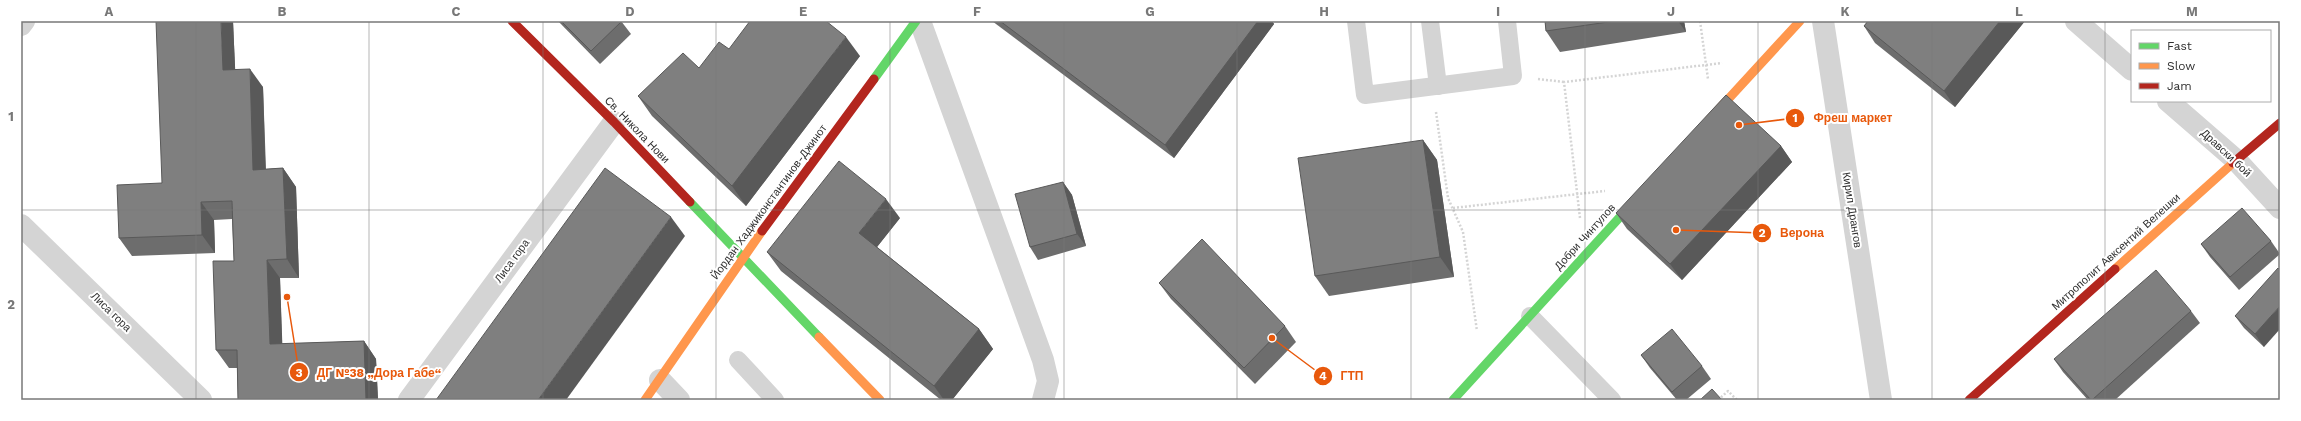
<svg xmlns="http://www.w3.org/2000/svg" width="2301" height="421" font-family="'Work Sans',sans-serif">
<style>
.lines{fill:none;stroke-linecap:round;stroke-linejoin:round}
.path{stroke:#d4d4d4;stroke-width:2.5;stroke-dasharray:2 2;stroke-linecap:butt}
.lane{stroke:#d4d4d4;stroke-width:18}
.street{stroke:#d4d4d4;stroke-width:22}
.fast{stroke:#63d668;stroke-width:9}
.slow{stroke:#ff974d;stroke-width:9}
.jam{stroke:#b3261e;stroke-width:9}
.wall{fill:#6d6d6d}
.shaded-wall{fill:#595959}
.building{fill:#7f7f7f;stroke:#595959}
.grid{fill:none;stroke:#787878;stroke-width:1;stroke-opacity:0.55}
.labels{text-anchor:middle;dominant-baseline:central;stroke-width:4;stroke-linejoin:round;paint-order:stroke}
.street-label{font-size:11px;fill:#2f2f2f;stroke:#fff}
.leader{fill:none;stroke:#e8590c;stroke-width:1.5}
.callout-dot{fill:#e8590c;stroke:#fff;stroke-width:1.5}
.mark-label{font-size:12px;text-anchor:middle;font-weight:bold;fill:#fff}
.callout-label{font-size:12px;text-anchor:middle;font-weight:bold;fill:#e8590c;stroke:#fff;stroke-width:4;stroke-linejoin:round;paint-order:stroke}
.neatline{fill:none;stroke:#787878;stroke-width:1.5}
.grid-label{font-size:13px;text-anchor:middle;font-weight:bold;fill:#787878}
</style>
<rect width="100%" height="100%" fill="#fff"/>
<g class="lines">
<g class="path">
<path d="M 1700,21 L 1708,79"/>
<path d="M 1538,79 L 1564,82"/>
<path d="M 1436,112 L 1448,198 L 1463,232 L 1477,331"/>
<path d="M 1453,208 L 1605,191"/>
<path d="M 1580,218 L 1564,82 L 1722,63"/>
<path d="M 1718,400 L 1728,391 L 1737,400"/>
</g>
<g class="lane">
<path d="M 1356,21 L 1365,95 L 1513,76 L 1507,21"/>
<path d="M 1430,21 L 1438,86"/>
<path d="M 1530,316 L 1612,400"/>
<path d="M 738,360 L 775,400"/>
</g>
<g class="street">
<path d="M 920,21 L 1043,360 L 1048,381 L 1043,400"/>
<path d="M 1823,21 L 1881,400"/>
<path d="M 2076,21 L 2132,70"/>
<path d="M 21,25 L 24,21"/>
<path d="M 2168,101 L 2236,160 L 2280,208"/>
<path d="M 21,225 L 201,400"/>
<path d="M 660,380 L 679,400"/>
<path d="M 409,400 L 614,122"/>
</g>
<g class="fast">
<path d="M 874,79 L 916,21"/>
<path d="M 690,202 L 819,337"/>
<path d="M 1453,400 L 1640,195"/>
</g>
<g class="slow">
<path d="M 1709,120 L 1800,21"/>
<path d="M 2115,269 L 2233,163"/>
<path d="M 819,337 L 880,400"/>
<path d="M 645,400 L 762,231"/>
</g>
<g class="jam">
<path d="M 512,21 L 614,122 L 690,202"/>
<path d="M 2233,163 L 2280,123"/>
<path d="M 762,231 L 874,79"/>
<path d="M 1969,400 L 2115,269"/>
</g>
</g>
<g class="wall">
<path d="M 233,21 L 235,69 L 263,87 L 266,169 L 283,168 L 296,187 L 299,278 L 280,278 L 282,344 L 364,341 L 376,359 L 378,400 L 238,400 L 237,368 L 229,368 L 216,350 L 234,261 L 232,219 L 214,220 L 215,253 L 132,256 L 119,238 L 162,183 Z"/>
<path d="M 558,21 L 621,21 L 631,34 L 600,64 Z"/>
<path d="M 992,21 L 1272,21 L 1274,24 L 1174,158 Z"/>
<path d="M 1545,21 L 1684,21 L 1686,32 L 1560,52 L 1546,31 Z"/>
<path d="M 1868,21 L 2025,21 L 1955,107 L 1875,43 L 1864,26 Z"/>
<path d="M 729,49 L 860,56 L 746,206 L 652,116 L 638,96 L 699,68 Z"/>
<path d="M 1423,140 L 1437,160 L 1454,277 L 1329,296 L 1315,276 Z"/>
<path d="M 1781,146 L 1792,162 L 1682,280 L 1627,229 L 1616,213 Z"/>
<path d="M 1063,182 L 1072,195 L 1086,246 L 1038,260 L 1030,247 Z"/>
<path d="M 900,218 L 877,247 L 979,329 L 993,349 L 952,400 L 941,400 L 781,271 L 767,252 Z"/>
<path d="M 2271,241 L 2280,254 L 2239,290 L 2210,257 L 2201,244 Z"/>
<path d="M 2280,270 L 2264,347 L 2244,328 L 2235,316 Z"/>
<path d="M 1159,283 L 1285,326 L 1296,342 L 1255,384 L 1171,299 Z"/>
<path d="M 2191,311 L 2200,323 L 2115,400 L 2088,400 L 2063,372 L 2054,359 Z"/>
<path d="M 1641,355 L 1702,366 L 1711,379 L 1686,400 L 1677,400 L 1650,368 Z"/>
</g>
<g class="shaded-wall">
<path d="M 221,21 L 233,21 L 236,88 L 223,70 Z"/>
<path d="M 1258,21 L 1272,21 L 1274,24 L 1174,158 L 1165,145 Z"/>
<path d="M 1678,21 L 1684,21 L 1686,32 Z"/>
<path d="M 2000,21 L 2025,21 L 1955,107 L 1944,91 Z"/>
<path d="M 846,37 L 860,56 L 746,206 L 732,186 Z"/>
<path d="M 250,69 L 263,87 L 266,188 L 253,170 Z"/>
<path d="M 1423,140 L 1437,160 L 1454,277 L 1440,257 Z"/>
<path d="M 1781,146 L 1792,162 L 1682,280 L 1670,264 Z"/>
<path d="M 283,168 L 296,187 L 299,278 L 287,259 Z"/>
<path d="M 1063,182 L 1072,195 L 1086,246 L 1077,234 Z"/>
<path d="M 886,199 L 900,218 L 873,252 L 859,233 Z"/>
<path d="M 201,202 L 214,220 L 215,253 L 202,235 Z"/>
<path d="M 671,217 L 685,236 L 566,400 L 538,400 Z"/>
<path d="M 267,260 L 280,278 L 283,363 L 270,344 Z"/>
<path d="M 2280,306 L 2280,329 L 2264,347 L 2255,334 Z"/>
<path d="M 979,329 L 993,349 L 952,400 L 944,400 L 934,386 Z"/>
<path d="M 364,341 L 376,359 L 378,400 L 366,400 Z"/>
</g>
<g class="building">
<path d="M 156,21 L 221,21 L 223,70 L 250,69 L 253,170 L 283,168 L 287,259 L 267,260 L 270,344 L 364,341 L 366,400 L 238,400 L 237,350 L 216,350 L 213,261 L 234,261 L 232,201 L 201,202 L 202,235 L 119,238 L 117,185 L 162,183 Z"/>
<path d="M 561,21 L 622,21 L 591,51 Z"/>
<path d="M 750,21 L 826,21 L 846,37 L 732,186 L 638,96 L 683,53 L 699,68 L 719,42 L 729,49 Z"/>
<path d="M 1000,21 L 1258,21 L 1165,145 Z"/>
<path d="M 1545,21 L 1615,21 L 1546,31 Z"/>
<path d="M 1868,21 L 2000,21 L 1944,91 L 1864,26 Z"/>
<path d="M 1726,95 L 1781,146 L 1670,264 L 1616,213 Z"/>
<path d="M 1423,140 L 1440,257 L 1315,276 L 1298,158 Z"/>
<path d="M 839,161 L 886,199 L 859,233 L 979,329 L 934,386 L 767,252 Z"/>
<path d="M 605,168 L 671,217 L 538,400 L 436,400 Z"/>
<path d="M 1063,182 L 1077,234 L 1030,247 L 1015,194 Z"/>
<path d="M 2242,208 L 2271,241 L 2230,277 L 2201,244 Z"/>
<path d="M 1202,239 L 1285,326 L 1244,368 L 1159,283 Z"/>
<path d="M 2278,268 L 2280,270 L 2280,306 L 2255,334 L 2235,316 Z"/>
<path d="M 2156,270 L 2191,311 L 2092,400 L 2091,400 L 2054,359 Z"/>
<path d="M 1672,329 L 1702,366 L 1672,392 L 1641,355 Z"/>
<path d="M 1712,389 L 1722,400 L 1700,400 Z"/>
</g>
<path class="grid" d="M 196,21 L 196,400M 369,21 L 369,400M 543,21 L 543,400M 716,21 L 716,400M 890,21 L 890,400M 1064,21 L 1064,400M 1237,21 L 1237,400M 1411,21 L 1411,400M 1585,21 L 1585,400M 1758,21 L 1758,400M 1932,21 L 1932,400M 2105,21 L 2105,400M 21,210 L 2280,210"/>
<g class="labels">
<g class="street-label">
<text transform="translate(637 130) rotate(46)">Св. Никола Нови</text>
<text transform="translate(2226 153) rotate(43)">Дравски бой</text>
<text transform="translate(769 202) rotate(-54)">Йордан Хаджиконстантинов-Джинот</text>
<text transform="translate(1852 210) rotate(81)">Кирил Дрангов</text>
<text transform="translate(1585 237) rotate(-48)">Добри Чинтулов</text>
<text transform="translate(2116 252) rotate(-42)">Митрополит Авксентий Велешки</text>
<text transform="translate(512 261) rotate(-54)">Лиса гора</text>
<text transform="translate(111 312) rotate(44)">Лиса гора</text>
</g>
</g>
<path class="leader" d="M1739 125L1795 118M1676 230L1762 233M287 297L299 372M1272 338L1323 376"/>
<g class="callout-dot">
<circle cx="1739" cy="125" r="4"/>
<circle cx="1676" cy="230" r="4"/>
<circle cx="287" cy="297" r="4"/>
<circle cx="1272" cy="338" r="4"/>
<circle cx="1795" cy="118" r="10"/>
<circle cx="1762" cy="233" r="10"/>
<circle cx="299" cy="372" r="10"/>
<circle cx="1323" cy="376" r="10"/>
</g>
<g class="mark-label">
<text x="1795" y="122">1</text>
<text x="1762" y="237">2</text>
<text x="299" y="377">3</text>
<text x="1323" y="380">4</text>
</g>
<g class="callout-label">
<text x="1853" y="122">Фреш маркет</text>
<text x="1802" y="237">Верона</text>
<text x="379" y="377">ДГ №38 „Дора Габе“</text>
<text x="1352" y="380">ГТП</text>
</g>
<rect width="2301" height="421" fill="none" stroke="#ffffff" stroke-width="44"/>
<rect x="2131" y="30" width="140" height="72" fill="#ffffff" stroke="#acacac"/>
<rect x="2139" y="43" width="20" height="6" fill="#63d668" stroke="#acacac"/>
<text x="2167" y="50" font-size="12" fill="#2f2f2f">Fast</text>
<rect x="2139" y="63" width="20" height="6" fill="#ff974d" stroke="#acacac"/>
<text x="2167" y="70" font-size="12" fill="#2f2f2f">Slow</text>
<rect x="2139" y="83" width="20" height="6" fill="#b3261e" stroke="#acacac"/>
<text x="2167" y="90" font-size="12" fill="#2f2f2f">Jam</text>
<rect x="22" y="22" width="2257" height="377" class="neatline"/>
<g class="grid-label">
<text x="109" y="16">A</text>
<text x="282" y="16">B</text>
<text x="456" y="16">C</text>
<text x="630" y="16">D</text>
<text x="803" y="16">E</text>
<text x="977" y="16">F</text>
<text x="1150" y="16">G</text>
<text x="1324" y="16">H</text>
<text x="1498" y="16">I</text>
<text x="1671" y="16">J</text>
<text x="1845" y="16">K</text>
<text x="2019" y="16">L</text>
<text x="2192" y="16">M</text>
<text x="11" y="121">1</text>
<text x="11" y="309">2</text>
</g>
</svg>
